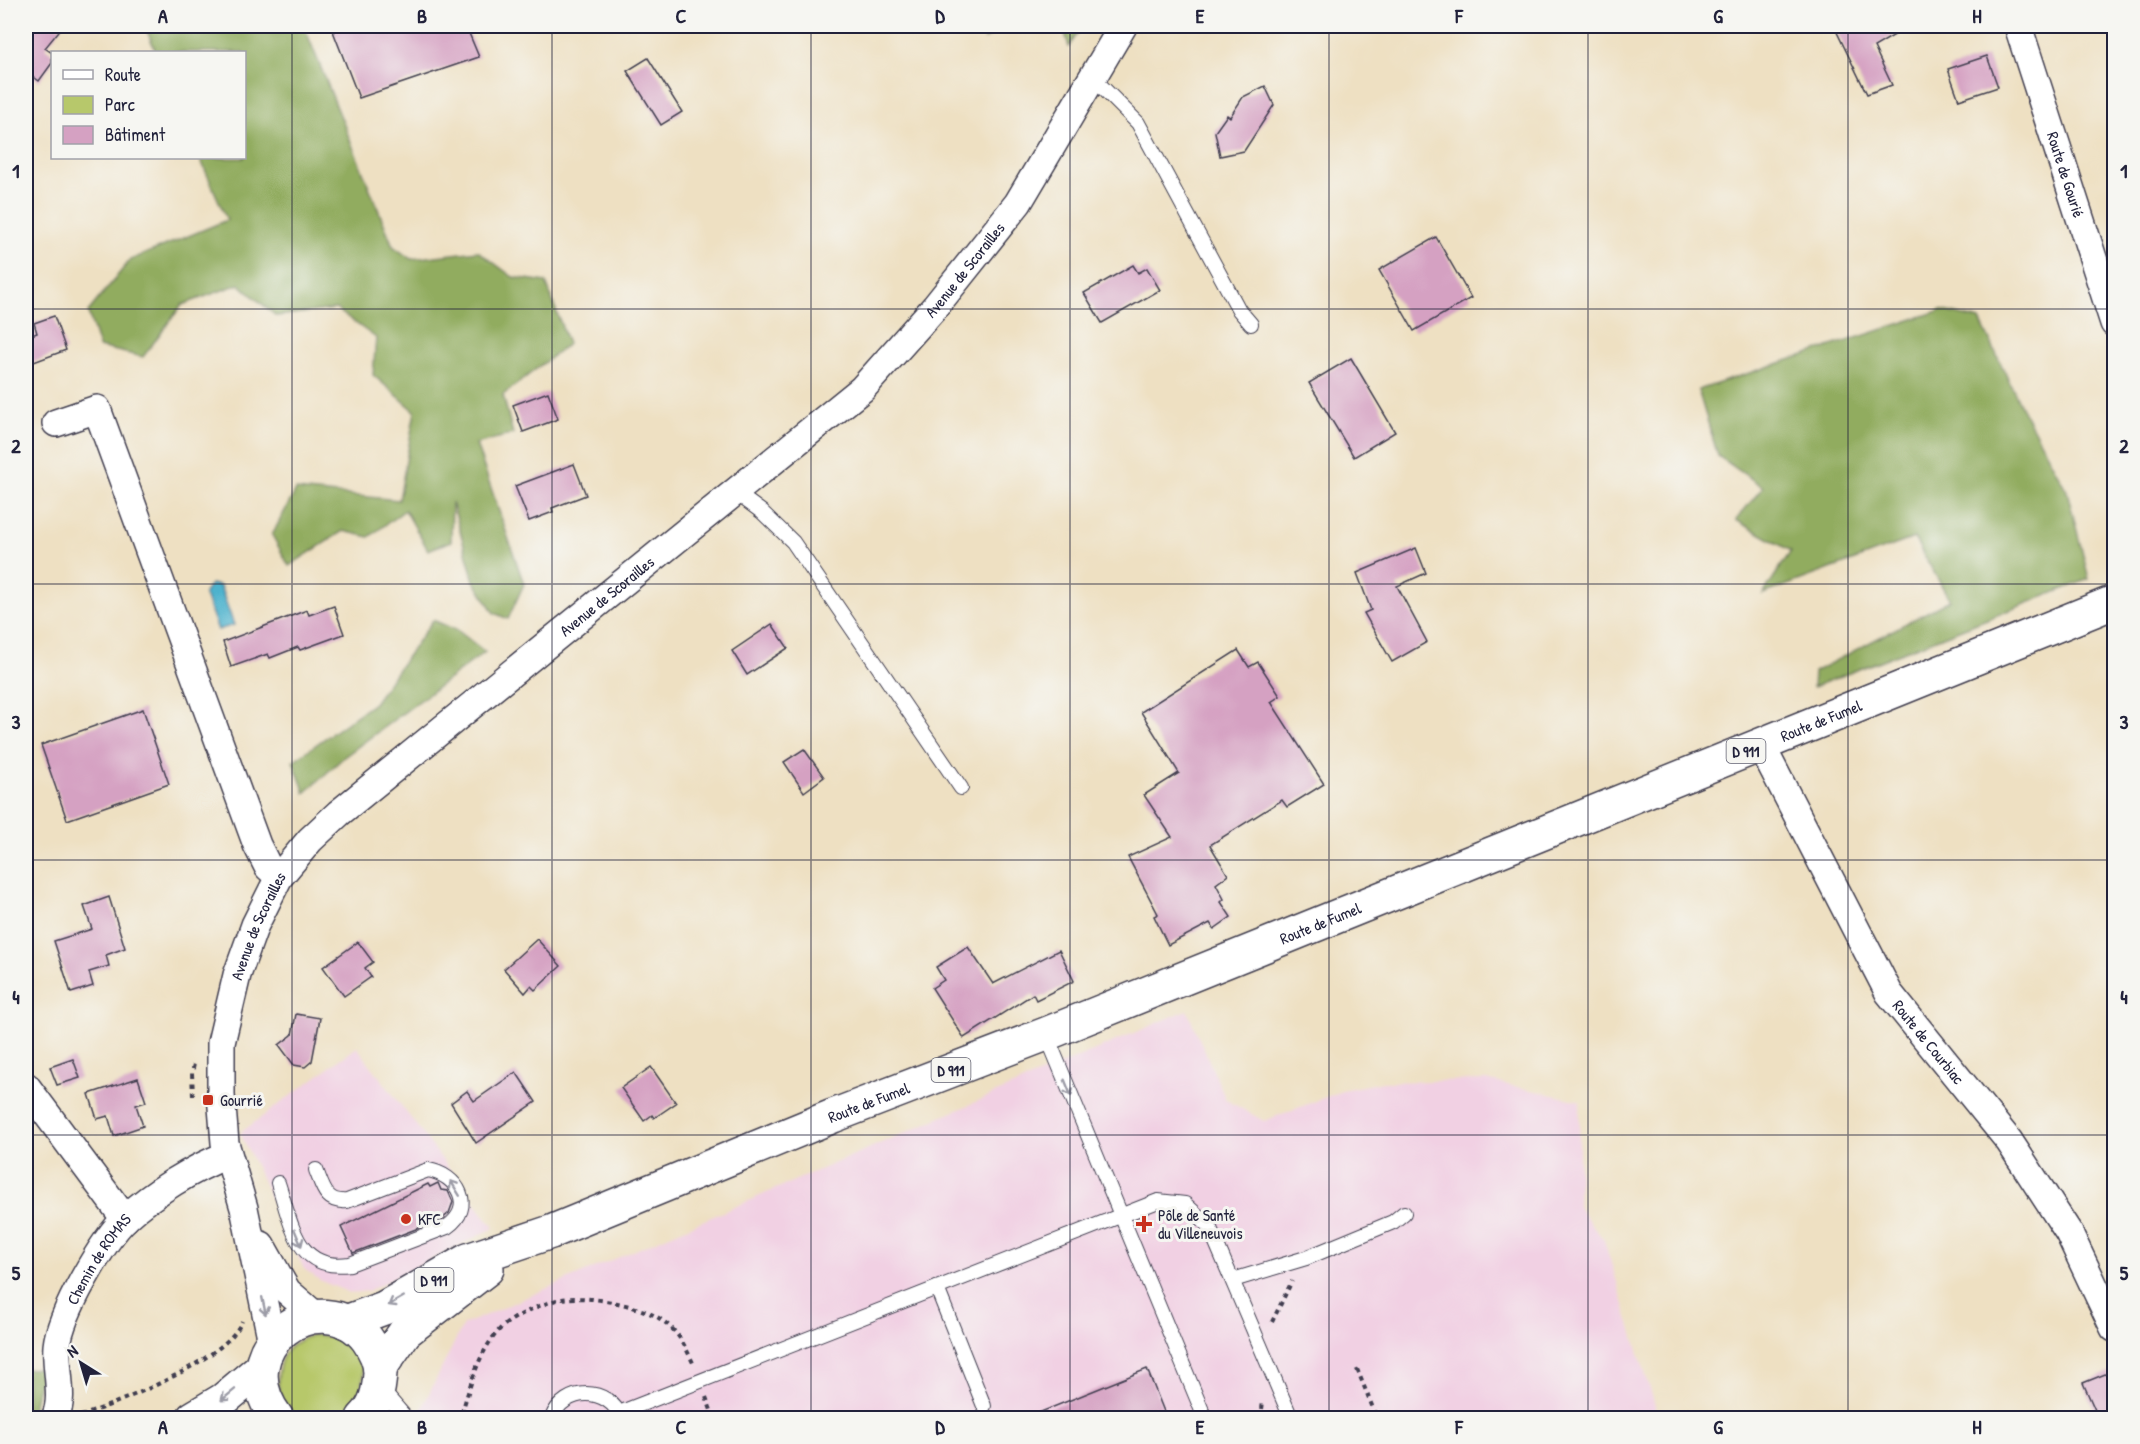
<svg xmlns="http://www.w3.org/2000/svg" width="2140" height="1444" font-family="'Patrick Hand',sans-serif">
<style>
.built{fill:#f1d0e3}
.green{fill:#b7c86b;stroke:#6c7553;stroke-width:1.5}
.forest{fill:#91ac5f;stroke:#5a674d;stroke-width:1.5}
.water{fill:#4eb2cd;stroke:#386a84;stroke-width:1.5}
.building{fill:#d5a1c2}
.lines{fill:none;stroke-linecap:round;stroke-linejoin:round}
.service-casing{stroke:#413e4f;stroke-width:16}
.minor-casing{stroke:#413e4f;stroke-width:30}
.primary-casing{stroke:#413e4f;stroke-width:36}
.path{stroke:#413e4f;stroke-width:4;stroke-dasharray:4.5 4.5;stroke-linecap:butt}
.service{stroke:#fff;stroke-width:14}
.minor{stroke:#fff;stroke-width:27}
.primary{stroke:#fff;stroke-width:33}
.oneway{stroke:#9c9ca7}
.grid{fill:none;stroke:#22223b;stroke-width:1.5;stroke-opacity:0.55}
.poi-dot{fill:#c8321e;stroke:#f6f6f2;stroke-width:2}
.labels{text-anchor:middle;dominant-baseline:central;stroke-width:6;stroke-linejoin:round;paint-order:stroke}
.shield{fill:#f6f6f2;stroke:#626272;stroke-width:1.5}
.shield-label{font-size:15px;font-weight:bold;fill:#22223b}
.street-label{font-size:16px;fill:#22223b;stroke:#f6f6f2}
.poi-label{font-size:16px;fill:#22223b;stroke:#f6f6f2;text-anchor:start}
.neatline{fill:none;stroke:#22223b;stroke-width:2}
.grid-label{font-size:20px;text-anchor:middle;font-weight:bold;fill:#22223b}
</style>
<rect width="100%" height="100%" fill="#f6f6f2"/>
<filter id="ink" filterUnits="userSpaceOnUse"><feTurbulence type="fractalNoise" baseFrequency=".0167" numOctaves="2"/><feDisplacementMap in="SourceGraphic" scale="12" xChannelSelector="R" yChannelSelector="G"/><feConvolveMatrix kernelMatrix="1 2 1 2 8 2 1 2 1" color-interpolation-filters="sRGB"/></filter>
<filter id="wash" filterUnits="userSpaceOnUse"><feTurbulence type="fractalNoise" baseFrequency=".008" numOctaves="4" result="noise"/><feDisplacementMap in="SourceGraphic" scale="24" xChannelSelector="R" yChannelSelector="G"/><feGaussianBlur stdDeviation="1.35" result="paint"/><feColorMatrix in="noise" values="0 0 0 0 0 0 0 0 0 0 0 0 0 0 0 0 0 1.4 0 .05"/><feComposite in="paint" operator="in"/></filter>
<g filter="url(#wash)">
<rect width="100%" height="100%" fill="#eee0c2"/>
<g class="built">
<path d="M 1187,1010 L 1226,1100 L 1264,1121 L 1347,1089 L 1383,1082 L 1486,1080 L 1580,1101 L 1578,1207 L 1604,1240 L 1659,1418 L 417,1418 L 463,1325 Z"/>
<path d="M 357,1047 L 494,1228 L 368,1291 L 350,1293 L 321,1281 L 304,1269 L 240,1133 Z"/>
</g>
<path class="green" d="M 311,1335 C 354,1334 377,1365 355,1403 C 351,1410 347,1417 339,1418 C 333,1420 326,1418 320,1418 C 308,1418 300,1420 291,1411 C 282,1404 279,1395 278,1383 C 278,1356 286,1345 311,1335 Z"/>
<g class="forest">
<path d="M 145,26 L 304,26 L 393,246 L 411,259 L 478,251 L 513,277 L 546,282 L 568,344 L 503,395 L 513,434 L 476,444 L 524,584 L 508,619 L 494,613 L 474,581 L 452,502 L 451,541 L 428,550 L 405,510 L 369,537 L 343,531 L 289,566 L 272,535 L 296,490 L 399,500 L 415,411 L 373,375 L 376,338 L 336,309 L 276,316 L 239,284 L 182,305 L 143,357 L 99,347 L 88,312 L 130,260 L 227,220 L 200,158 L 244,158 L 244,52 L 156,52 Z"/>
<path d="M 984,26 L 1008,26 L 985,39 Z"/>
<path d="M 1063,26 L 1082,26 L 1069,47 Z"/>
<path d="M 1941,310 L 1980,320 L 2022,408 L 2067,491 L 2089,579 L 1813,687 L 1814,672 L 1950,600 L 1914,538 L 1763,594 L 1791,551 L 1736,520 L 1763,487 L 1718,456 L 1698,390 Z"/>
<path d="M 433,620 L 458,631 L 485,652 L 344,757 L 305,793 L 293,761 L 374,703 Z"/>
<path d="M 42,1368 L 31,1418 L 26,1418 L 26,1369 Z"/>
</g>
<path class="water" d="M 211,584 L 220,586 L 234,625 L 218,630 L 204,593 Z"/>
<g id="blocks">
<g class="building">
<path d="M 26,26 L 63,26 L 45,48 L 52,53 L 52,63 L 39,81 L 27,72 L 26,75 Z"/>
<path d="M 331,26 L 466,26 L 479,57 L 359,98 Z"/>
<path d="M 1834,26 L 1910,26 L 1874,47 L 1892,85 L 1867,94 Z"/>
<path d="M 1987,56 L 1998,87 L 1959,100 L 1948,69 Z"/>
<path d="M 648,58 L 682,112 L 661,125 L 627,71 Z"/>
<path d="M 1265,86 L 1274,105 L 1244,151 L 1220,156 L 1215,132 L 1227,115 L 1230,117 L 1243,97 Z"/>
<path d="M 1436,237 L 1471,298 L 1414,331 L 1379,270 Z"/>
<path d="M 1133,265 L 1138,273 L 1147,268 L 1160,290 L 1102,323 L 1084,293 Z"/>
<path d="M 54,316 L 66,350 L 26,365 L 26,337 L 37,333 L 34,323 Z"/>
<path d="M 1351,358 L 1395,432 L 1354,457 L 1309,383 Z"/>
<path d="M 548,392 L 558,419 L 523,432 L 513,405 Z"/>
<path d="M 574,464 L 586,495 L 552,508 L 553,512 L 529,521 L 515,486 Z"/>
<path d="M 1416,548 L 1426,573 L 1397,586 L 1427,642 L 1392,662 L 1364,613 L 1371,610 L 1357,573 Z"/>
<path d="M 334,606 L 344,634 L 300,650 L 298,647 L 270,658 L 268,654 L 231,667 L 223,642 L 307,610 L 309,615 Z"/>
<path d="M 772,624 L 788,648 L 747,675 L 732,651 Z"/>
<path d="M 1238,650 L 1249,667 L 1258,662 L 1280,696 L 1271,702 L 1324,784 L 1287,807 L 1282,800 L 1210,845 L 1228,875 L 1216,884 L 1224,899 L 1221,902 L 1231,917 L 1214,929 L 1210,923 L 1168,945 L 1154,916 L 1158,914 L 1128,857 L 1172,837 L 1144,795 L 1179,773 L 1141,712 Z"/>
<path d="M 143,709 L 169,784 L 67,820 L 41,745 Z"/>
<path d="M 804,749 L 824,777 L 804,792 L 784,762 Z"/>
<path d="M 109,897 L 125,948 L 106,955 L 109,966 L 89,972 L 93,986 L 71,993 L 54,941 L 92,929 L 84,906 Z"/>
<path d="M 537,939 L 561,966 L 535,990 L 531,986 L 525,993 L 504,969 Z"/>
<path d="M 358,942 L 373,962 L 365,968 L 371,977 L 344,996 L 323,967 Z"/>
<path d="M 968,947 L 993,984 L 1059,950 L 1074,981 L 1036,1000 L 1033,994 L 964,1038 L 932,988 L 944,980 L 936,967 Z"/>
<path d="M 296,1014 L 320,1018 L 312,1061 L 305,1067 L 294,1065 L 279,1045 L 292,1035 Z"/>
<path d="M 73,1059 L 80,1078 L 57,1085 L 50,1067 Z"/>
<path d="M 651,1067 L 676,1103 L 654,1118 L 652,1115 L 644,1121 L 621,1088 Z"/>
<path d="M 516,1072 L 536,1102 L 476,1143 L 451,1103 L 467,1091 L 474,1101 Z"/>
<path d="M 138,1078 L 146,1102 L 136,1105 L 143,1126 L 114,1136 L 108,1116 L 97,1119 L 89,1094 Z"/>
<path d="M 438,1183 L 441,1190 L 448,1191 L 453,1202 L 449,1213 L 442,1219 L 353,1253 L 341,1227 L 428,1184 L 430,1187 Z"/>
<path d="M 1147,1369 L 1167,1419 L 1026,1419 L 1026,1418 Z"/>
<path d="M 2115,1370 L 2115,1419 L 2099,1419 L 2083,1383 Z"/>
</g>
</g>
</g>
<g filter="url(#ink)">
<use href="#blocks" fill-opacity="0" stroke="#413e4f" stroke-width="1.5"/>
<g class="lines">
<defs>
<g id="service">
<path d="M 1092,77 L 1138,123 L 1239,310 L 1251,324"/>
<path d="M 735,492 L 762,512 L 793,542 L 961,788"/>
<path d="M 1046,1034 L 1205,1418"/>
<path d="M 278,1183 C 292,1224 296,1272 350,1264 L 447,1227 C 476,1207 458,1175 428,1170 L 347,1201 C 325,1203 323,1187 316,1170"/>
<path d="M 1233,1280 L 1306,1258 L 1393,1222 L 1404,1213"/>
<path d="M 937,1288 L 984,1406"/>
<path d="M 380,1388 L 406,1418"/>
<path d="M 619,1413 L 1158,1201 L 1185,1204 L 1209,1226 L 1291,1418"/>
<path d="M 552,1418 C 564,1386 609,1386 621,1418"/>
</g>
<g id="minor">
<path id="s1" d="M 2018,26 L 2114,323"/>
<path d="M 56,423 L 97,409 L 257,845 L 268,867 L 279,877"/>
<path id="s2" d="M 1761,745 L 1889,993 L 2009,1141 L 2069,1233 L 2114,1328"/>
<path d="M 26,1086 L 125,1219"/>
<path d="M 261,1245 L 287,1291 L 317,1317"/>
<path id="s3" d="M 272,1342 L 244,1208 L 225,1143 L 221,1095 L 221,1043 L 237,975 L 255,925 L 279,877 L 310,840 L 339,813 L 862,389 L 935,307 L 1018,203 L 1123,26"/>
<path id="s4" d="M 55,1418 C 65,1397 55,1369 57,1346 C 60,1314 103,1240 126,1218 C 154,1192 192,1169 227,1155"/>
</g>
<g id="primary">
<path id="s5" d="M 346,1322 L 384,1308 L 468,1260 L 551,1232 L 833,1116 L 1046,1034 L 2114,602"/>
<path d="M 380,1368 L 405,1332 L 487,1269"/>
<path d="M 193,1418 L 223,1400 L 261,1368"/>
<path d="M 277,1418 C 223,1347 321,1280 367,1339 C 374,1349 380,1360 380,1373 C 379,1390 376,1406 363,1418"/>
</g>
</defs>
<use href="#service" class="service-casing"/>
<use href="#minor" class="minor-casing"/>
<use href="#primary" class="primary-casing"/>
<g class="path">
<path d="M 193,1096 L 192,1073 L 194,1064"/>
<path d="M 1272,1322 L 1292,1281"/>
<path d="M 1357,1369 L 1377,1418"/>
<path d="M 706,1397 L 714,1418"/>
<path d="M 81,1416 C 122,1401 225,1361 242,1321"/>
<path d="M 455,1418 L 461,1415 C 471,1384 478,1352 501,1328 C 512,1317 547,1301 562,1299 C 588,1295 643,1305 663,1321 C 679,1332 686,1348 694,1365"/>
<path d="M 1261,1418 L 1263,1401"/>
<path d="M 1382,1418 L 1385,1417"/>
</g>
<use href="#service" class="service"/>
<use href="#minor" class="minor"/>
<use href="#primary" class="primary"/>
</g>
<defs><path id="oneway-shaft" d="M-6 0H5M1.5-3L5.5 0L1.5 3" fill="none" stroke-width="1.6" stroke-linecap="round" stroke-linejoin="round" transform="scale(1.5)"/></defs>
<g class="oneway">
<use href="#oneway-shaft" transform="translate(1068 1088) rotate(68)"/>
<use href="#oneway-shaft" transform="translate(455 1188) rotate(-122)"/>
<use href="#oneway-shaft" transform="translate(298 1238) rotate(67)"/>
<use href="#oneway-shaft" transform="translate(396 1301) rotate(150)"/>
<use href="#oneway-shaft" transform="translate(264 1306) rotate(78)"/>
<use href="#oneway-shaft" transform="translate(228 1395) rotate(141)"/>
</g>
</g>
<path class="grid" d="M 292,26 L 292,1418M 552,26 L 552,1418M 811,26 L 811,1418M 1070,26 L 1070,1418M 1329,26 L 1329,1418M 1588,26 L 1588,1418M 1848,26 L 1848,1418M 26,309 L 2114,309M 26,584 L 2114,584M 26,860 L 2114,860M 26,1135 L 2114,1135"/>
<g class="poi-dot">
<rect x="202" y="1094" width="12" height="12" rx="3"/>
<circle cx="406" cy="1219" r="6"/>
<path d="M1141 1215h6v6h6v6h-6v6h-6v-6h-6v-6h6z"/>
</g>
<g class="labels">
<g class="shield">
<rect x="1726.5" y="739" width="39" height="24" rx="4.5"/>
<rect x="931.5" y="1058" width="39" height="24" rx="4.5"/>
<rect x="414.5" y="1268" width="39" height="24" rx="4.5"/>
</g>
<g class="shield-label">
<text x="1746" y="751">D 911</text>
<text x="951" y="1070">D 911</text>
<text x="434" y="1280">D 911</text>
</g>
<g class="street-label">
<text stroke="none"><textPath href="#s1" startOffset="156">Route de Gourié</textPath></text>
<text stroke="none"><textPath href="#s3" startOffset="1400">Avenue de Scorailles</textPath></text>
<text stroke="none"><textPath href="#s3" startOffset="914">Avenue de Scorailles</textPath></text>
<text stroke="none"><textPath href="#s5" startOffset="1594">Route de Fumel</textPath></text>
<text stroke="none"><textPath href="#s5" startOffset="1054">Route de Fumel</textPath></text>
<text stroke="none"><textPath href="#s3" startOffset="428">Avenue de Scorailles</textPath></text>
<text stroke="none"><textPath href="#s2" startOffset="342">Route de Courbiac</textPath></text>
<text stroke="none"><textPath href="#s5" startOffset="568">Route de Fumel</textPath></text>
<text stroke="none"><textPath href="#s4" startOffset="170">Chemin de ROMAS</textPath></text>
</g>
<g class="poi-label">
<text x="220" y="1100">Gourrié</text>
<text x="1158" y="1215">Pôle de Santé<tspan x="1158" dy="18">du Villeneuvois</tspan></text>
<text x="418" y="1219">KFC</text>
</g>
</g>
<rect width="2140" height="1444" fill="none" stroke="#f6f6f2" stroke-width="66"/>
<rect x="51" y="51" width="195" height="108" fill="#f6f6f2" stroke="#a1a1a9" stroke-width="1.5"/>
<rect x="63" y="70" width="30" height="9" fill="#ffffff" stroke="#a1a1a9" stroke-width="1.5"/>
<text x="105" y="81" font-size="18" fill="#22223b">Route</text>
<rect x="63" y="96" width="30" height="18" fill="#b7c86b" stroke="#a1a1a9" stroke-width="1.5"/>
<text x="105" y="111" font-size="18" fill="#22223b">Parc</text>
<rect x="63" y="126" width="30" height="18" fill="#d5a1c2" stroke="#a1a1a9" stroke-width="1.5"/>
<text x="105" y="141" font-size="18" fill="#22223b">Bâtiment</text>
<g transform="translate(81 1363) rotate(323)" stroke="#f6f6f2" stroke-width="4.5" paint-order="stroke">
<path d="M0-4.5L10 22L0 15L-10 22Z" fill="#22223b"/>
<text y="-9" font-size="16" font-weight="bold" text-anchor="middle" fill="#22223b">N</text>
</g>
<rect x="33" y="33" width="2074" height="1378" class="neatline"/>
<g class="grid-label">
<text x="163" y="23">A</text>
<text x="422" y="23">B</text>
<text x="681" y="23">C</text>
<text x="940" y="23">D</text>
<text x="1200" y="23">E</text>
<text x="1459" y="23">F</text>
<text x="1718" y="23">G</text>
<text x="1977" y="23">H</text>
<text x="16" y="178">1</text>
<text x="2124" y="178">1</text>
<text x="16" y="453">2</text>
<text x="2124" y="453">2</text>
<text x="16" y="729">3</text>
<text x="2124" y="729">3</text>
<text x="16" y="1004">4</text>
<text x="2124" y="1004">4</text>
<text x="16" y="1280">5</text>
<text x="2124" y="1280">5</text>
<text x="163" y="1434">A</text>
<text x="422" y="1434">B</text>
<text x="681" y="1434">C</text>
<text x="940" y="1434">D</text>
<text x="1200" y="1434">E</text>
<text x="1459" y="1434">F</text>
<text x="1718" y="1434">G</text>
<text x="1977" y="1434">H</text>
</g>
</svg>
